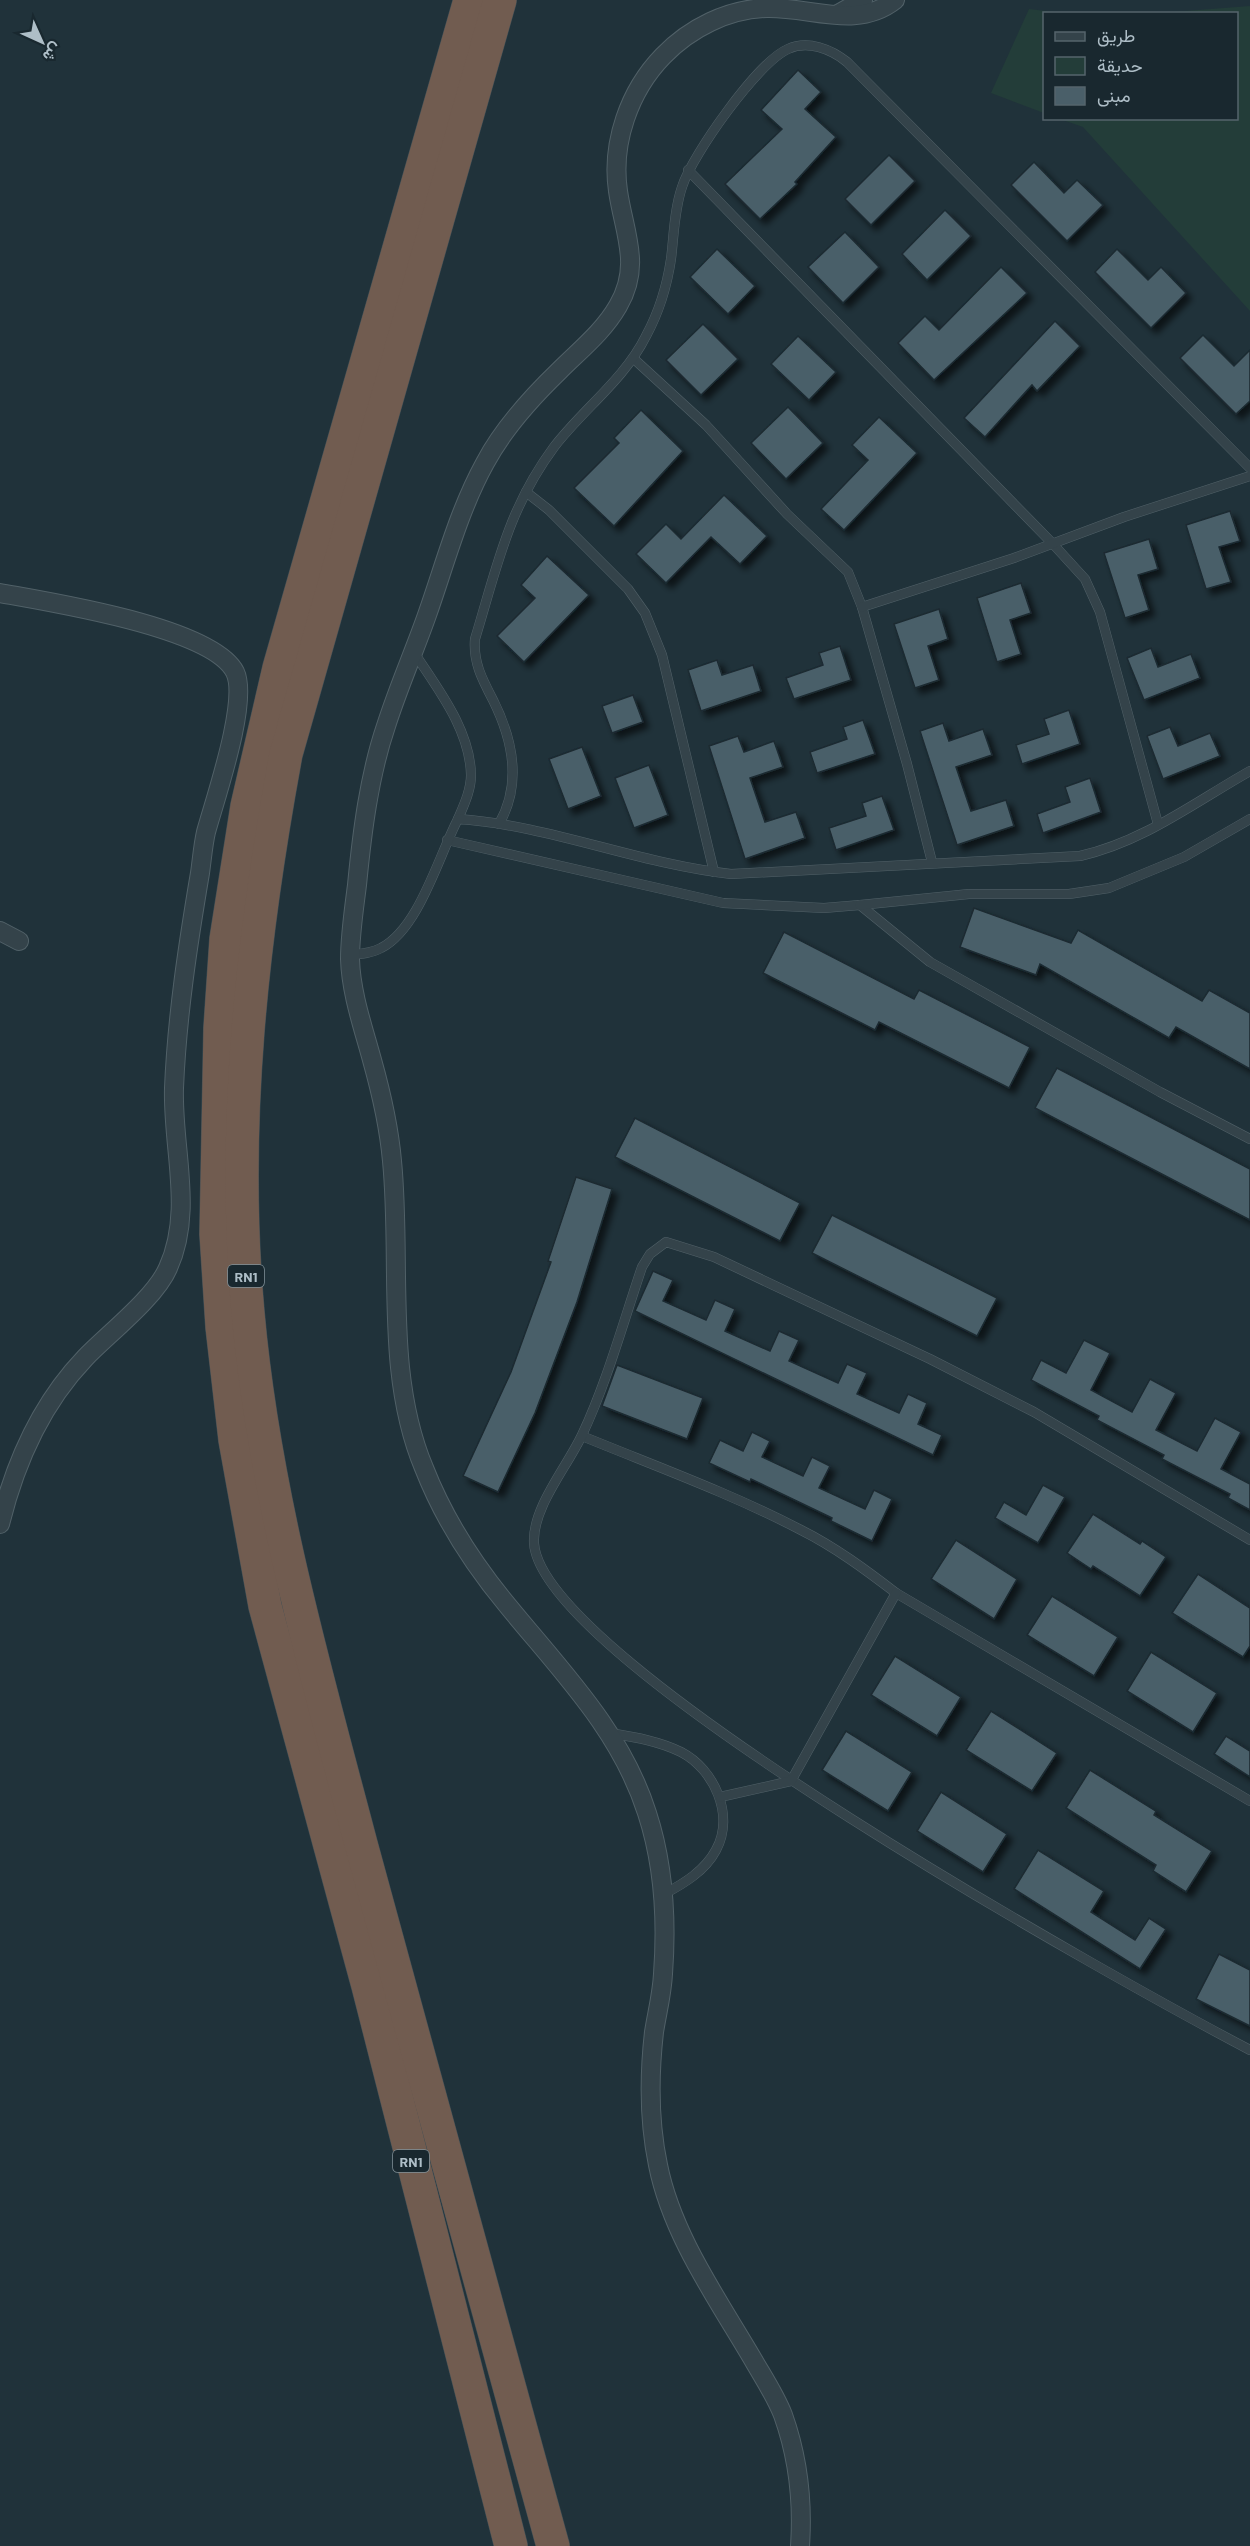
<svg xmlns="http://www.w3.org/2000/svg" width="1250" height="2546" font-family="Barlow,Vazirmatn,sans-serif">
<style>
.green{fill:#233d39}
.building{fill:#4a5f69;stroke:#1b2a31;stroke-width:1.5;filter:url(#shadow)}
.lines{fill:none;stroke-linecap:round;stroke-linejoin:round}
.lane-casing{stroke:#516168;stroke-width:10}
.street-casing{stroke:#516168;stroke-width:20}
.highway-casing{stroke:#3e4e55;stroke-width:34}
.lane{stroke:#34434a;stroke-width:9}
.street{stroke:#34434a;stroke-width:18}
.highway{stroke:#715c50;stroke-width:33}
.labels{text-anchor:middle;dominant-baseline:central;stroke-width:4.5;stroke-linejoin:round;paint-order:stroke}
.shield{fill:#19282f;stroke:#819199;stroke-width:1.5}
.shield-label{font-size:14px;font-weight:bold;fill:#aebec7}
</style>
<defs>
<filter id="shadow"><feDropShadow dx="5.5" dy="5.5" stdDeviation="3" flood-color="#0009"/></filter>
</defs>
<rect width="100%" height="100%" fill="#20323a"/>
<g class="green">
<path d="M 1250,6 L 1250,311 L 1083,127 L 1060,119 L 1236,118 L 1236,14 L 1159,13 Z"/>
<path d="M 1029,9 L 1063,13 L 1044,14 L 1044,113 L 991,93 Z"/>
</g>
<g class="building">
<path d="M 798,70 L 821,92 L 805,109 L 836,137 L 795,182 L 797,184 L 760,219 L 725,184 L 782,129 L 761,110 Z"/>
<path d="M 889,155 L 915,181 L 871,225 L 845,199 Z"/>
<path d="M 1034,162 L 1064,193 L 1077,180 L 1103,205 L 1067,241 L 1011,185 Z"/>
<path d="M 945,210 L 971,236 L 927,280 L 902,254 Z"/>
<path d="M 845,232 L 879,267 L 843,303 L 808,267 Z"/>
<path d="M 717,249 L 755,286 L 728,314 L 690,277 Z"/>
<path d="M 1117,249 L 1148,280 L 1161,267 L 1186,293 L 1151,328 L 1095,272 Z"/>
<path d="M 1001,267 L 1027,293 L 934,380 L 898,343 L 925,316 L 939,330 Z"/>
<path d="M 1055,321 L 1080,346 L 1037,391 L 1032,385 L 985,437 L 964,418 Z"/>
<path d="M 703,324 L 738,359 L 701,395 L 666,360 Z"/>
<path d="M 1203,335 L 1234,366 L 1250,350 L 1250,401 L 1236,414 L 1180,358 Z"/>
<path d="M 798,336 L 836,372 L 809,400 L 771,364 Z"/>
<path d="M 788,407 L 823,443 L 786,479 L 751,443 Z"/>
<path d="M 641,410 L 683,451 L 614,526 L 574,488 L 619,443 L 614,438 Z"/>
<path d="M 879,417 L 917,453 L 844,530 L 821,509 L 868,460 L 852,445 Z"/>
<path d="M 724,495 L 767,536 L 740,564 L 711,537 L 666,583 L 636,554 L 666,524 L 681,539 Z"/>
<path d="M 1230,511 L 1240,541 L 1219,547 L 1231,582 L 1206,589 L 1186,525 Z"/>
<path d="M 1149,539 L 1158,569 L 1138,575 L 1149,610 L 1125,618 L 1104,553 Z"/>
<path d="M 547,556 L 589,595 L 524,662 L 497,636 L 535,598 L 521,585 Z"/>
<path d="M 1021,583 L 1031,613 L 1010,620 L 1021,654 L 997,662 L 977,598 Z"/>
<path d="M 939,609 L 948,639 L 928,646 L 939,680 L 915,688 L 894,624 Z"/>
<path d="M 840,646 L 851,680 L 794,699 L 786,678 L 823,665 L 819,653 Z"/>
<path d="M 1151,648 L 1158,667 L 1191,654 L 1200,678 L 1144,700 L 1127,658 Z"/>
<path d="M 717,660 L 722,675 L 753,665 L 761,691 L 701,711 L 688,670 Z"/>
<path d="M 633,695 L 643,722 L 612,733 L 602,706 Z"/>
<path d="M 1069,710 L 1080,744 L 1022,764 L 1016,745 L 1049,734 L 1044,719 Z"/>
<path d="M 863,720 L 875,754 L 817,773 L 810,752 L 847,739 L 843,727 Z"/>
<path d="M 943,723 L 949,741 L 983,729 L 992,755 L 956,767 L 971,811 L 1006,800 L 1014,826 L 957,845 L 920,731 Z"/>
<path d="M 1170,727 L 1178,746 L 1210,733 L 1220,756 L 1163,779 L 1147,736 Z"/>
<path d="M 738,736 L 744,752 L 774,741 L 783,767 L 750,778 L 765,822 L 796,812 L 805,838 L 745,859 L 709,746 Z"/>
<path d="M 582,747 L 601,796 L 568,809 L 549,759 Z"/>
<path d="M 649,765 L 668,815 L 634,828 L 615,778 Z"/>
<path d="M 1090,778 L 1101,812 L 1043,833 L 1037,814 L 1070,802 L 1065,787 Z"/>
<path d="M 882,796 L 894,830 L 836,850 L 829,828 L 866,816 L 862,803 Z"/>
<path d="M 974,908 L 1071,943 L 1078,930 L 1202,1001 L 1209,990 L 1250,1013 L 1250,1069 L 1176,1027 L 1169,1038 L 1040,964 L 1036,975 L 960,947 Z"/>
<path d="M 784,932 L 914,999 L 919,990 L 1030,1047 L 1009,1088 L 879,1022 L 875,1030 L 763,973 Z"/>
<path d="M 1057,1068 L 1250,1169 L 1250,1220 L 1035,1108 Z"/>
<path d="M 635,1118 L 800,1203 L 780,1241 L 615,1157 Z"/>
<path d="M 576,1177 L 612,1189 L 577,1302 L 535,1413 L 498,1492 L 463,1476 L 511,1372 L 551,1262 L 548,1261 Z"/>
<path d="M 832,1215 L 997,1298 L 977,1336 L 812,1253 Z"/>
<path d="M 653,1271 L 673,1280 L 663,1301 L 706,1320 L 715,1300 L 735,1309 L 725,1331 L 770,1351 L 779,1331 L 799,1340 L 789,1361 L 838,1383 L 847,1364 L 867,1373 L 857,1394 L 899,1413 L 908,1394 L 927,1403 L 918,1424 L 942,1435 L 933,1455 L 635,1311 Z"/>
<path d="M 1084,1340 L 1110,1353 L 1091,1390 L 1132,1412 L 1150,1379 L 1176,1393 L 1156,1430 L 1197,1451 L 1215,1418 L 1241,1432 L 1221,1469 L 1250,1484 L 1250,1510 L 1228,1498 L 1230,1494 L 1162,1459 L 1164,1455 L 1097,1420 L 1099,1416 L 1031,1380 L 1041,1360 L 1066,1373 Z"/>
<path d="M 617,1365 L 703,1398 L 687,1439 L 602,1406 Z"/>
<path d="M 752,1432 L 770,1441 L 762,1457 L 803,1476 L 812,1457 L 830,1466 L 819,1488 L 865,1509 L 874,1490 L 892,1499 L 872,1541 L 831,1521 L 832,1518 L 751,1479 L 750,1482 L 709,1463 L 720,1440 L 743,1451 Z"/>
<path d="M 1043,1485 L 1065,1497 L 1038,1543 L 995,1518 L 1004,1502 L 1026,1515 Z"/>
<path d="M 1093,1514 L 1140,1544 L 1142,1541 L 1166,1557 L 1140,1596 L 1093,1566 L 1091,1569 L 1067,1553 Z"/>
<path d="M 956,1540 L 1017,1579 L 994,1619 L 931,1579 Z"/>
<path d="M 1198,1574 L 1250,1608 L 1250,1646 L 1243,1657 L 1172,1613 Z"/>
<path d="M 1052,1596 L 1118,1637 L 1094,1676 L 1027,1635 Z"/>
<path d="M 1151,1652 L 1217,1693 L 1193,1732 L 1127,1691 Z"/>
<path d="M 895,1656 L 961,1697 L 937,1736 L 871,1695 Z"/>
<path d="M 991,1711 L 1057,1753 L 1032,1791 L 966,1750 Z"/>
<path d="M 846,1731 L 912,1772 L 888,1811 L 822,1770 Z"/>
<path d="M 1226,1736 L 1250,1751 L 1250,1777 L 1214,1754 Z"/>
<path d="M 1090,1770 L 1156,1811 L 1154,1815 L 1212,1851 L 1186,1892 L 1153,1871 L 1156,1865 L 1066,1808 Z"/>
<path d="M 941,1792 L 1007,1834 L 983,1872 L 917,1831 Z"/>
<path d="M 1038,1850 L 1104,1891 L 1091,1912 L 1135,1940 L 1149,1918 L 1166,1929 L 1140,1969 L 1014,1889 Z"/>
<path d="M 1219,1954 L 1250,1970 L 1250,2026 L 1196,1999 Z"/>
</g>
<g class="lines">
<defs>
<g id="lane">
<path d="M 688,170 L 1053,544 L 1085,579 L 1100,612 L 1158,824"/>
<path d="M 634,359 L 706,425 L 787,514 L 848,572 L 862,607 L 907,764 L 932,862"/>
<path d="M 526,492 L 549,510 L 628,589 L 645,613 L 662,655 L 714,872"/>
<path d="M 862,607 L 1014,558 L 1124,517 L 1250,476"/>
<path d="M 413,651 C 437,688 470,729 471,775 C 471,790 464,805 458,819"/>
<path d="M 499,824 C 522,784 513,740 493,700 C 482,679 473,662 475,639 C 497,567 508,509 554,447 C 583,409 624,380 646,336 C 659,312 667,286 671,259 C 674,235 674,211 682,187 C 692,155 758,62 788,49 C 808,40 831,49 847,62 L 1250,468"/>
<path d="M 447,840 L 723,903 L 824,908 L 860,905 L 930,962 L 1160,1092 L 1250,1139"/>
<path d="M 860,905 L 969,894 L 1069,894 L 1109,888 L 1184,857 L 1250,819"/>
<path d="M 350,955 C 361,954 372,953 381,948 C 419,929 439,855 458,819 C 549,825 639,864 731,874 L 1080,856 C 1143,842 1195,802 1250,771"/>
<path d="M 582,1436 C 655,1466 730,1493 801,1530 C 835,1547 866,1570 896,1593 L 1250,1801"/>
<path d="M 1250,1540 L 1034,1412 L 930,1359 L 714,1257 L 666,1242 L 650,1254 L 642,1267 C 623,1323 607,1382 582,1435 C 567,1467 532,1508 534,1543 C 541,1663 1132,1988 1250,2050"/>
<path d="M 610,1733 C 634,1737 659,1741 681,1752 C 714,1769 735,1815 716,1850 C 705,1871 683,1884 664,1894"/>
<path d="M 720,1797 L 791,1781 L 896,1593"/>
</g>
<g id="street">
<path d="M 838,14 L 863,0"/>
<path d="M 0,593 C 49,602 212,627 235,672 C 249,701 215,799 206,832 C 203,845 202,859 200,873 C 188,944 177,1016 174,1088 C 172,1148 194,1211 168,1268 C 155,1298 108,1334 85,1358 C 41,1404 15,1463 0,1524"/>
<path d="M 0,931 L 19,941"/>
<path d="M 800,2546 C 803,2502 798,2457 783,2415 C 776,2397 765,2380 755,2363 C 719,2301 672,2236 658,2165 C 649,2122 649,2076 654,2032 C 657,2013 662,1994 663,1974 C 667,1920 664,1865 647,1813 C 621,1731 562,1672 508,1606 C 473,1564 444,1519 424,1468 C 384,1373 402,1262 392,1161 C 389,1127 381,1092 372,1060 C 363,1027 351,993 350,959 C 350,935 354,909 357,885 C 362,833 369,776 386,726 C 398,688 414,652 427,615 C 445,564 459,510 485,463 C 503,429 531,398 559,371 C 580,350 603,332 618,306 C 642,265 624,233 618,191 C 611,143 629,91 663,56 C 690,28 728,9 767,8 C 812,7 857,30 895,0"/>
</g>
<g id="highway">
<path d="M 470,0 L 279,668 L 247,806 L 226,939 L 220,1028 L 216,1234 L 222,1327 L 235,1440 L 265,1606 L 368,1986 L 511,2546"/>
<path d="M 500,0 L 286,754 C 252,938 231,1125 248,1313 C 264,1494 315,1669 361,1844 C 424,2078 489,2312 553,2546"/>
</g>
</defs>
<use href="#lane" class="lane-casing"/>
<use href="#street" class="street-casing"/>
<use href="#highway" class="highway-casing"/>
<use href="#lane" class="lane"/>
<use href="#street" class="street"/>
<use href="#highway" class="highway"/>
</g>
<g class="labels">
<g class="shield">
<rect x="228" y="1265" width="36" height="22" rx="4.5"/>
<rect x="393" y="2150" width="36" height="22" rx="4.5"/>
</g>
<g class="shield-label">
<text x="246" y="1276">RN1</text>
<text x="411" y="2161">RN1</text>
</g>
</g>
<rect x="1043" y="12" width="195" height="108" fill="#19282f" stroke="#55646c" stroke-width="1.5"/>
<rect x="1055" y="32" width="30" height="9" fill="#34434a" stroke="#55646c" stroke-width="1.5"/>
<text x="1097" y="42" font-size="18" fill="#aebec7">طريق</text>
<rect x="1055" y="57" width="30" height="18" fill="#233d39" stroke="#55646c" stroke-width="1.5"/>
<text x="1097" y="72" font-size="18" fill="#aebec7">حديقة</text>
<rect x="1055" y="87" width="30" height="18" fill="#4a5f69" stroke="#55646c" stroke-width="1.5"/>
<text x="1097" y="102" font-size="18" fill="#aebec7">مبنى</text>
<g transform="translate(42 42) rotate(135)" stroke="#19282f" stroke-width="4.5" paint-order="stroke">
<path d="M0-4.5L10 22L0 15L-10 22Z" fill="#aebec7"/>
<text y="-9" font-size="16" font-weight="bold" text-anchor="middle" fill="#aebec7">ش</text>
</g>
</svg>
